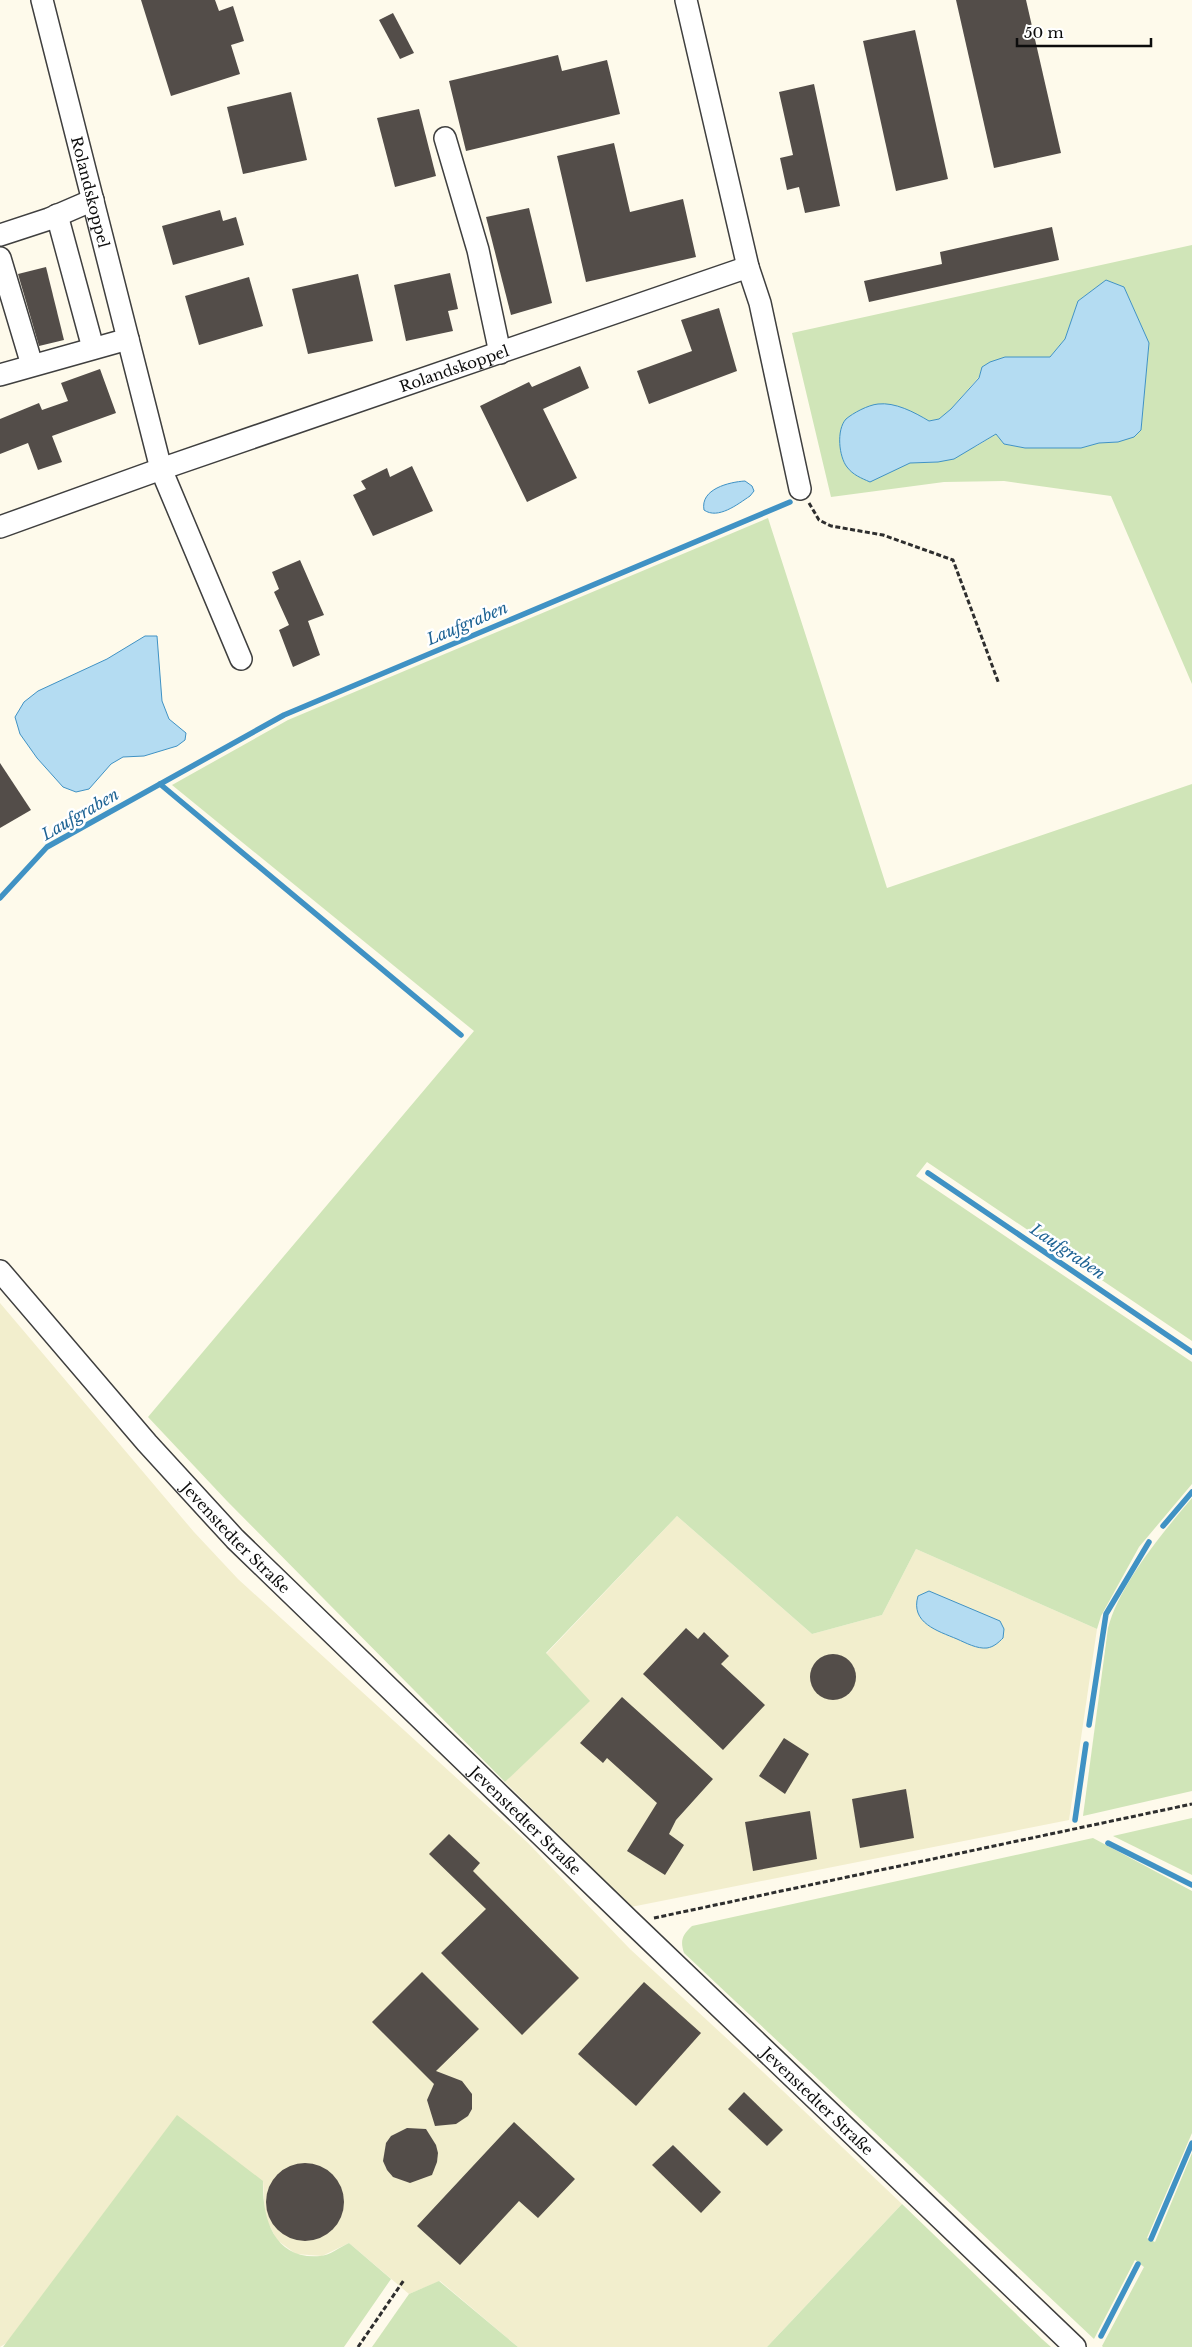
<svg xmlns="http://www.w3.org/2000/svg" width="1192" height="2347" font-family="'Libre Baskerville',serif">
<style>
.farmland{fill:#f2eecd}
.green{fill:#d0e5b8;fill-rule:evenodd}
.water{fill:#b4dcf2;stroke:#4092c4}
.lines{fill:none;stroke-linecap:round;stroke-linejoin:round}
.stream{stroke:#4092c4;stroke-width:5.5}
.building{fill:#534d49}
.minor-casing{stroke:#3f3f3f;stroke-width:24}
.path{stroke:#2e2e2e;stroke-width:3;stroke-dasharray:5 2.5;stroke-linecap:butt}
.minor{stroke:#fff;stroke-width:21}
.labels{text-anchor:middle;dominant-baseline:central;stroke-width:5;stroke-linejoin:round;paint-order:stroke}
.street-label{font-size:15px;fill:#0c0c0c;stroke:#fff}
.water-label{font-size:16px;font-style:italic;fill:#1e6394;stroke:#fff}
</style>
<rect width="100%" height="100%" fill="#fefaeb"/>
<g class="farmland">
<path d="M 0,1303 L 194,1532 L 238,1579 L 528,1843 L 630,1949 L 762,2071 L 902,2204 L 767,2347 L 518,2347 L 440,2281 L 409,2294 L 349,2243 L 322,2256 L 296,2254 L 277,2240 L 265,2217 L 263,2181 L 0,2347 Z"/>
<path d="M 677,1516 L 812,1634 L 882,1615 L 916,1549 L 1097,1629 L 1069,1820 L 631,1907 L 505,1782 L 589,1701 L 546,1654 Z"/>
</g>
<g class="green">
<path d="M 1192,245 L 1192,684 L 1111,496 L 1004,481 L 944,482 L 831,497 L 792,333 ZM 1106,280 L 1124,287 L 1149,343 L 1141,430 L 1118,442 L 1099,443 L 1081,448 L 1025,448 L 1004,444 L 996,434 L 977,446 L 938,462 L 910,463 L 878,404 C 898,406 912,411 929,421 L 939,419 L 951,409 L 979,377 L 982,367 L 1005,357 L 1050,357 L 1065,339 L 1078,301 Z"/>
<path d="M 768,518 L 887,888 L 1192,784 L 1192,1341 L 927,1162 L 916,1176 L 1192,1362 L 1192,1484 L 1139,1547 L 1101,1616 L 1097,1629 L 916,1549 L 882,1615 L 812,1634 L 677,1516 L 546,1653 L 590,1701 L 505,1782 L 227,1501 L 148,1417 L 474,1031 L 172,785 L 288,720 Z"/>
<path d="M 1192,1498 L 1192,1791 L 1083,1816 L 1108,1628 C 1119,1585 1163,1532 1192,1498 Z"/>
<path d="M 1192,1818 L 1192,1875 L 1113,1836 Z"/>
<path d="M 1093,1838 L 1192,1891 L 1192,2133 L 1147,2238 L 1155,2242 L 1192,2153 L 1192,2347 L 1103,2347 L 1102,2346 L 1144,2267 L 1135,2260 L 1094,2339 L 684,1953 C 680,1941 682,1935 692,1926 Z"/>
<path d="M 177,2115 L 263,2181 C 262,2218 274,2260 320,2256 C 329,2256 340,2247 349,2243 L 391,2279 L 344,2347 L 3,2347 Z"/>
<path d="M 902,2204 L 1042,2339 L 1051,2347 L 767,2347 Z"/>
<path d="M 439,2281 L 518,2347 L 372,2347 L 409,2294 Z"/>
</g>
<g class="water">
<path d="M 1106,280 L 1124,287 L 1149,343 L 1141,430 L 1134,437 L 1118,442 L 1099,443 L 1081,448 L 1025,448 L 1004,444 L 996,434 L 954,459 L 938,462 L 910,463 L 870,482 C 861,478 853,475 847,467 C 839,457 836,430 846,419 C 853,413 868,405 878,404 C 895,402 914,412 929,421 L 939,419 L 951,409 L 979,378 L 982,367 L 990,362 L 1005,357 L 1050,357 L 1065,339 L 1078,301 Z"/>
<path d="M 745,481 L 752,486 L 754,491 L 750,496 C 738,504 718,520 704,510 C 700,489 729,482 745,481 Z"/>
<path d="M 145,636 L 157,636 L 162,701 L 169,719 L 186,733 L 185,740 L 177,746 L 144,756 L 123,757 L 111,764 L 89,789 L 76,792 L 63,787 L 37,758 L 20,734 L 15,717 L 24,702 L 38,691 L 107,659 Z"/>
<path d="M 929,1591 L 1000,1621 L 1004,1629 L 1003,1638 C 999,1642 994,1647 987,1648 C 977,1649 966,1643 957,1639 C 938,1631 910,1623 918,1596 Z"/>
</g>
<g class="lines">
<g class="stream">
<path d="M 160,784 L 461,1035"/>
<path d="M 0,898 L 47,847 L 284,715 L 790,502"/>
<path d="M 928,1173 L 1192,1352"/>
<path d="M 1163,1526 L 1192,1492"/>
<path d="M 1089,1725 L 1106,1614 L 1149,1542"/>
<path d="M 1075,1820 L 1086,1744"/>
<path d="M 1108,1843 L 1192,1885"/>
<path d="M 1151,2239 L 1192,2143"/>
<path d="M 1101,2336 L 1138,2264"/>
</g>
</g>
<g class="building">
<path d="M 141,0 L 215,0 L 219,11 L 233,6 L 244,41 L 231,45 L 240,74 L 171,96 Z"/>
<path d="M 956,0 L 1026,0 L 1061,153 L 994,168 Z"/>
<path d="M 393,13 L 414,53 L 400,59 L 379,20 Z"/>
<path d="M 915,30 L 948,179 L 896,191 L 863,41 Z"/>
<path d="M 558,55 L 562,71 L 607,60 L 620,114 L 466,151 L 449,81 Z"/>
<path d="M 814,84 L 840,206 L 805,213 L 799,187 L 787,190 L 780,158 L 793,155 L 779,92 Z"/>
<path d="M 291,92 L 307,160 L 243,174 L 227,107 Z"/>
<path d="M 419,109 L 436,176 L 395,187 L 377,118 Z"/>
<path d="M 614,143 L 630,212 L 683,199 L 696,257 L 586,282 L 557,156 Z"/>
<path d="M 529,208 L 552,303 L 511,315 L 486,217 Z"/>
<path d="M 220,210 L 223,221 L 236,217 L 244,245 L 173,265 L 162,226 Z"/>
<path d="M 1052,227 L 1059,260 L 869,302 L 864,281 L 942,264 L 940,252 Z"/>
<path d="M 46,267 L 64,340 L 39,346 L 18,274 Z"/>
<path d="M 450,273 L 458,309 L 448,311 L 453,331 L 406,341 L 394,285 Z"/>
<path d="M 358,274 L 373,341 L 308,354 L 292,289 Z"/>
<path d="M 249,277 L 263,326 L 199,345 L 185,296 Z"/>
<path d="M 719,308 L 737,371 L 649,404 L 637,371 L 692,351 L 681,320 Z"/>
<path d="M 580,366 L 589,388 L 543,409 L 577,478 L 527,502 L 480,406 L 529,382 L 532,387 Z"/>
<path d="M 100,369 L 116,413 L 52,436 L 62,462 L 38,470 L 28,443 L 0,454 L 0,419 L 39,403 L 42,410 L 68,401 L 61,383 Z"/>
<path d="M 412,466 L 433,511 L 373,536 L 353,495 L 366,489 L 361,481 L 387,468 L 390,477 Z"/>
<path d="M 300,560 L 324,615 L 308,621 L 320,655 L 293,667 L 279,630 L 289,625 L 274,592 L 279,589 L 272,572 Z"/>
<path d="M 0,763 L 31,810 L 0,828 Z"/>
<path d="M 686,1628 L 698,1639 L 704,1632 L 729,1656 L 721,1664 L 765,1705 L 723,1750 L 643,1674 Z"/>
<circle cx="833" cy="1677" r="23"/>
<path d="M 622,1697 L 713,1779 L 676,1820 L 669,1834 L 684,1845 L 665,1875 L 627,1851 L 657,1803 L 607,1758 L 603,1763 L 580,1743 Z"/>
<path d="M 784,1738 L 809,1754 L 785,1794 L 759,1776 Z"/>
<path d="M 906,1789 L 914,1838 L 860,1848 L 852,1799 Z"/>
<path d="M 810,1811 L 817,1859 L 753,1871 L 745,1822 Z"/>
<path d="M 449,1834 L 480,1863 L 473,1871 L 579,1978 L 522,2035 L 441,1953 L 486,1909 L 429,1854 Z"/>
<path d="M 422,1972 L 479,2029 L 436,2071 L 462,2081 L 472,2094 L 472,2109 L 468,2116 L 456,2124 L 435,2126 L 427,2100 L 434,2084 L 372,2022 Z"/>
<path d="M 644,1982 L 701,2033 L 636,2106 L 578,2054 Z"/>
<path d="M 744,2092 L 783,2130 L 767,2146 L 728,2109 Z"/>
<path d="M 514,2122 L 575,2179 L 538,2218 L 519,2201 L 460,2265 L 417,2226 Z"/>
<path d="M 407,2128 L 426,2129 L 436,2145 L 438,2153 L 437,2162 L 432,2175 L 410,2183 L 393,2177 L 387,2170 L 383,2161 L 386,2143 L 391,2136 Z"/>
<path d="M 673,2145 L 721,2192 L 701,2213 L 652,2165 Z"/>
<circle cx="305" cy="2202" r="39"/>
</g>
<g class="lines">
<defs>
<g id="minor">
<path id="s1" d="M 42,0 L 161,469 L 241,659"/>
<path d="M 686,0 L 748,267 L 760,303 L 800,489"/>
<path d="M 445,138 L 478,250 L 500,353"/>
<path d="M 57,215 L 93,348"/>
<path d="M 0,235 L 49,219 L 93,200"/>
<path d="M 0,258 L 32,365"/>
<path d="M 0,375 L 128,339"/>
<path id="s2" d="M 0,527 L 161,469 L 748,267"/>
<path id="s3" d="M 0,1271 L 147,1443 L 235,1539 L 632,1923 L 1075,2347"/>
</g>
</defs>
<use href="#minor" class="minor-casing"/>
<g class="path">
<path d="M 809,503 L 819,520 L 831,526 L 883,535 L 953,560 L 999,684"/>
<path d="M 654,1918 L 1192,1804"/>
<path d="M 358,2347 L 404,2280"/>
</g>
<use href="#minor" class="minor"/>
</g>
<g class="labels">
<g class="street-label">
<text stroke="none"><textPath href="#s1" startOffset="198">Rolandskoppel</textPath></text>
<text stroke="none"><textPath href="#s2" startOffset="481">Rolandskoppel</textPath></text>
<text stroke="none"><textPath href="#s3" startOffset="356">Jevenstedter Straße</textPath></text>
<text stroke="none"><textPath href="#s3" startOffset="761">Jevenstedter Straße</textPath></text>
<text stroke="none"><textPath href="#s3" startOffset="1166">Jevenstedter Straße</textPath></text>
</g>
<g class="water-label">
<text transform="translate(467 623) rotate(-23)">Laufgraben</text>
<text transform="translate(80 814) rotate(-30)">Laufgraben</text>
<text transform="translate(1068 1251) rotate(34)">Laufgraben</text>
</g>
</g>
<path d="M1017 38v8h134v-8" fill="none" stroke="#0c0c0c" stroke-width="2.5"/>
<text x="1024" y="38" font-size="15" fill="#0c0c0c" stroke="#ffffff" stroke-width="4" paint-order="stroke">50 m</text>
</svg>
